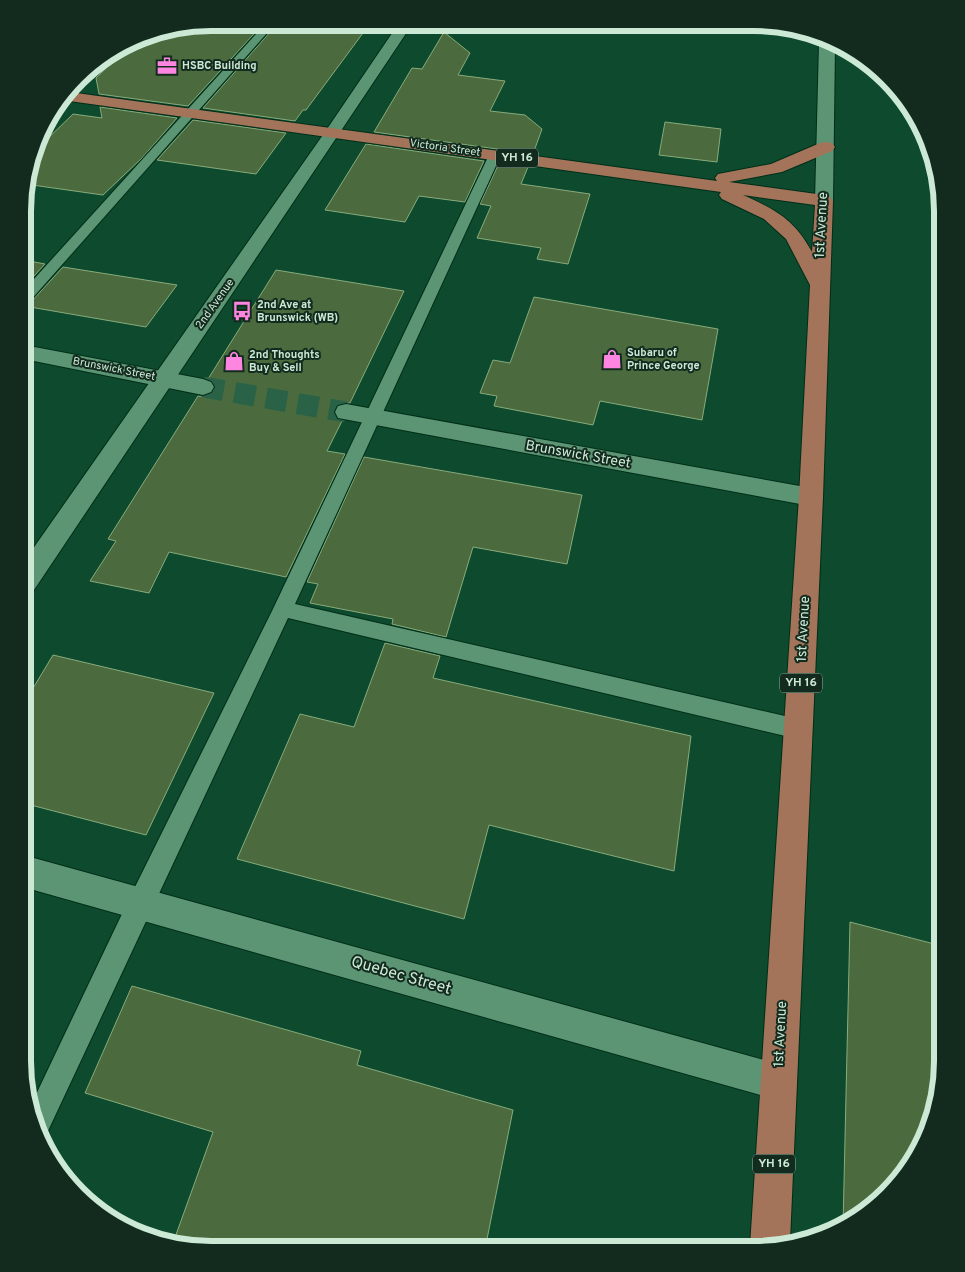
<svg xmlns="http://www.w3.org/2000/svg" width="965" height="1272" font-family="Overpass,sans-serif">
<style>
.building{fill:#4b6b3e;stroke:#88ab7b}
.lines{fill:none;stroke-linecap:round;stroke-linejoin:round}
.minor-tunnel{stroke:#2a6247;stroke-width:21;stroke-dasharray:21 11;stroke-linecap:butt}
.service-casing{stroke:#002e19;stroke-width:2}
.minor-casing{stroke:#002e19;stroke-width:2}
.secondary-casing{stroke:#002e19;stroke-width:2}
.trunk-casing{stroke:#002e19;stroke-width:2}
.service{fill:#5c9574;fill-rule:evenodd}
.minor{fill:#5c9574;fill-rule:evenodd}
.secondary{fill:#5c9574;fill-rule:evenodd}
.trunk{fill:#a4745a;fill-rule:evenodd}
.labels{text-anchor:middle;dominant-baseline:central;stroke-width:4;stroke-linejoin:round;paint-order:stroke}
.far-poi-label{font-size:11px;font-weight:bold;fill:#cce9d6;stroke:#132b1e;text-anchor:start}
.far-street-label{font-size:11px;fill:#cce9d6;stroke:#132b1e}
.shield{fill:#132b1e;stroke:#94b09f;stroke-width:1}
.shield-label{font-size:12px;font-weight:bold;fill:#cce9d6}
.street-label{font-size:14px;fill:#cce9d6;stroke:#132b1e}
.near-street-label{font-size:16px;fill:#cce9d6;stroke:#132b1e}
.rim{fill:none;stroke:#cce9d6;stroke-width:6}
</style>
<rect width="100%" height="100%" fill="#0d4a2e"/>
<g class="building">
<path d="M 212,22 L 264,23 L 188,106 L 99,94 L 96,78 L 131,44 L 151,33 Z"/>
<path d="M 278,23 L 363,33 L 306,110 L 303,110 L 295,121 L 203,108 Z"/>
<path d="M 444,32 L 470,53 L 458,75 L 505,81 L 490,111 L 525,115 L 542,129 L 533,154 L 374,132 L 412,68 L 422,69 Z"/>
<path d="M 100,107 L 177,118 L 142,158 L 103,195 L 25,184 L 37,149 L 73,114 L 102,118 Z"/>
<path d="M 193,120 L 286,133 L 256,174 L 157,160 Z"/>
<path d="M 665,122 L 721,129 L 717,162 L 659,155 Z"/>
<path d="M 366,144 L 484,161 L 465,202 L 419,196 L 405,222 L 325,210 Z"/>
<path d="M 499,163 L 528,167 L 521,184 L 590,194 L 568,264 L 537,259 L 541,248 L 477,238 L 491,206 L 480,204 Z"/>
<path d="M 24,260 L 45,264 L 24,287 Z"/>
<path d="M 63,267 L 177,285 L 146,327 L 24,306 L 30,303 Z"/>
<path d="M 276,270 L 404,291 L 350,403 L 338,404 L 333,411 L 336,419 L 342,421 L 327,451 L 345,454 L 286,577 L 169,552 L 149,593 L 90,581 L 116,541 L 108,539 L 198,396 L 204,397 L 213,393 L 216,386 L 213,381 L 208,379 Z"/>
<path d="M 534,297 L 718,329 L 702,420 L 600,401 L 593,425 L 494,406 L 497,396 L 480,393 L 493,360 L 510,363 Z"/>
<path d="M 364,457 L 582,495 L 567,564 L 473,547 L 446,637 L 392,624 L 393,619 L 310,603 L 318,584 L 307,582 Z"/>
<path d="M 385,643 L 440,656 L 433,678 L 691,736 L 674,871 L 489,825 L 464,919 L 237,859 L 300,714 L 354,727 Z"/>
<path d="M 53,655 L 214,693 L 146,835 L 23,803 L 23,705 Z"/>
<path d="M 850,922 L 942,946 L 942,1073 L 932,1121 L 910,1166 L 878,1203 L 843,1226 Z"/>
<path d="M 132,986 L 361,1051 L 357,1065 L 513,1110 L 485,1249 L 187,1248 L 173,1243 L 213,1132 L 85,1093 Z"/>
</g>
<g class="lines">
<path class="minor-tunnel" d="M 203,387 L 346,412"/>
<defs>
<g id="service">
<path d="M 266,23 L 276,23 L 29,302 L 24,304 L 24,290 Z"/>
<path d="M 495,151 L 501,155 L 295,604 L 798,719 L 806,722 L 809,729 L 806,736 L 798,739 L 288,618 L 47,1133 L 40,1135 L 32,1103 L 131,895 L 273,609 L 489,155 Z"/>
</g>
<g id="minor">
<path d="M 24,345 L 203,379 L 211,382 L 214,387 L 211,392 L 203,395 L 24,359 Z"/>
<path d="M 346,404 L 811,488 L 820,490 L 823,497 L 820,504 L 811,506 L 338,418 L 335,412 L 338,406 Z"/>
<path d="M 23,855 L 778,1064 L 791,1069 L 796,1082 L 791,1095 L 778,1100 L 23,887 Z"/>
</g>
<g id="secondary">
<path d="M 399,23 L 413,23 L 32,593 L 23,596 L 23,563 L 325,132 Z"/>
<path d="M 821,40 L 835,45 L 833,201 L 830,205 L 824,207 L 818,205 L 815,201 L 819,43 Z"/>
</g>
<path id="trunk" d="M 69,92 L 717,181 L 715,178 L 718,174 L 771,164 L 820,143 L 826,142 L 832,143 L 835,147 L 832,151 L 782,172 L 729,182 L 824,195 L 830,197 L 833,201 L 823,497 L 790,1241 L 754,1249 L 751,1249 L 750,1246 L 799,497 L 810,285 L 786,239 L 764,219 L 722,199 L 719,195 L 721,192 L 62,100 ZM 743,195 L 815,205 L 812,252 C 794,219 776,210 743,195 Z"/>
</defs>
<use href="#service" class="service-casing"/>
<use href="#minor" class="minor-casing"/>
<use href="#secondary" class="secondary-casing"/>
<use href="#trunk" class="trunk-casing"/>
<use href="#service" class="service"/>
<use href="#minor" class="minor"/>
<use href="#secondary" class="secondary"/>
<use href="#trunk" class="trunk"/>
</g>
<defs>
<symbol id="office-bare" viewBox="-9 -9 18 18"><path d="M-6-3h4V-5.5h4V-3h4V5H-6ZM-1-4.5V-3h2v-1.5ZM-6 0V1H6V0Z" fill="#fe85e0" stroke="#132b1e" stroke-width="2.5" paint-order="stroke"/></symbol>
<symbol id="bus-bare" viewBox="-9 -9 18 18"><path d="M-5-6H5V4H4V6H2V4H-2V6H-4V4H-5ZM-3.5-4V0h7V-4ZM-3.5 1.2v1.5H-2V1.2ZM2 1.2v1.5H3.5V1.2Z" fill="#fe85e0" stroke="#132b1e" stroke-width="2.5" paint-order="stroke"/></symbol>
<symbol id="shop-bare" viewBox="-9 -9 18 18"><path d="M-5-2.5h2.3a2.7 3.5 0 0 1 5.4 0H5L5.5 6h-11ZM-1.5-2.5h3a1.5 2.3 0 0 0-3 0Z" fill="#fe85e0" stroke="#132b1e" stroke-width="2.5" paint-order="stroke"/></symbol>
</defs>
<g fill-rule="evenodd">
<use href="#office-bare" x="153" y="52" width="28" height="28"/>
<use href="#bus-bare" x="228" y="297" width="28" height="28"/>
<use href="#shop-bare" x="598" y="345" width="28" height="28"/>
<use href="#shop-bare" x="220" y="347" width="28" height="28"/>
</g>
<g class="labels">
<g class="far-poi-label">
<text x="182" y="66">HSBC Building</text>
<text x="257" y="305">2nd Ave at<tspan x="257" dy="13">Brunswick (WB)</tspan></text>
<text x="627" y="353">Subaru of<tspan x="627" dy="13">Prince George</tspan></text>
<text x="249" y="355">2nd Thoughts<tspan x="249" dy="13">Buy &amp; Sell</tspan></text>
</g>
<g class="far-street-label">
<text transform="translate(445 148) rotate(8)">Victoria Street</text>
<text transform="translate(215 304) rotate(-55)">2nd Avenue</text>
<text transform="translate(114 369) rotate(11)">Brunswick Street</text>
</g>
<g class="shield">
<rect x="496" y="148.5" width="42" height="19" rx="4"/>
<rect x="780" y="673.5" width="42" height="19" rx="4"/>
<rect x="753" y="1154.5" width="42" height="19" rx="4"/>
</g>
<g class="shield-label">
<text x="517" y="158">YH 16</text>
<text x="801" y="683">YH 16</text>
<text x="774" y="1164">YH 16</text>
</g>
<g class="street-label">
<text transform="translate(822 225) rotate(-87)">1st Avenue</text>
<text transform="translate(578 455) rotate(10)">Brunswick Street</text>
<text transform="translate(804 629) rotate(-87)">1st Avenue</text>
<text transform="translate(781 1034) rotate(-87)">1st Avenue</text>
</g>
<g class="near-street-label">
<text transform="translate(401 976) rotate(16)">Quebec Street</text>
</g>
</g>
<path d="M0 0H965V1272H0ZM211 31H754A180 180 0 0 1 934 211V1061A180 180 0 0 1 754 1241H211A180 180 0 0 1 31 1061V211A180 180 0 0 1 211 31Z" fill="#132b1e" fill-rule="evenodd"/>
<path class="rim" d="M211 31H754A180 180 0 0 1 934 211V1061A180 180 0 0 1 754 1241H211A180 180 0 0 1 31 1061V211A180 180 0 0 1 211 31Z"/>
</svg>
